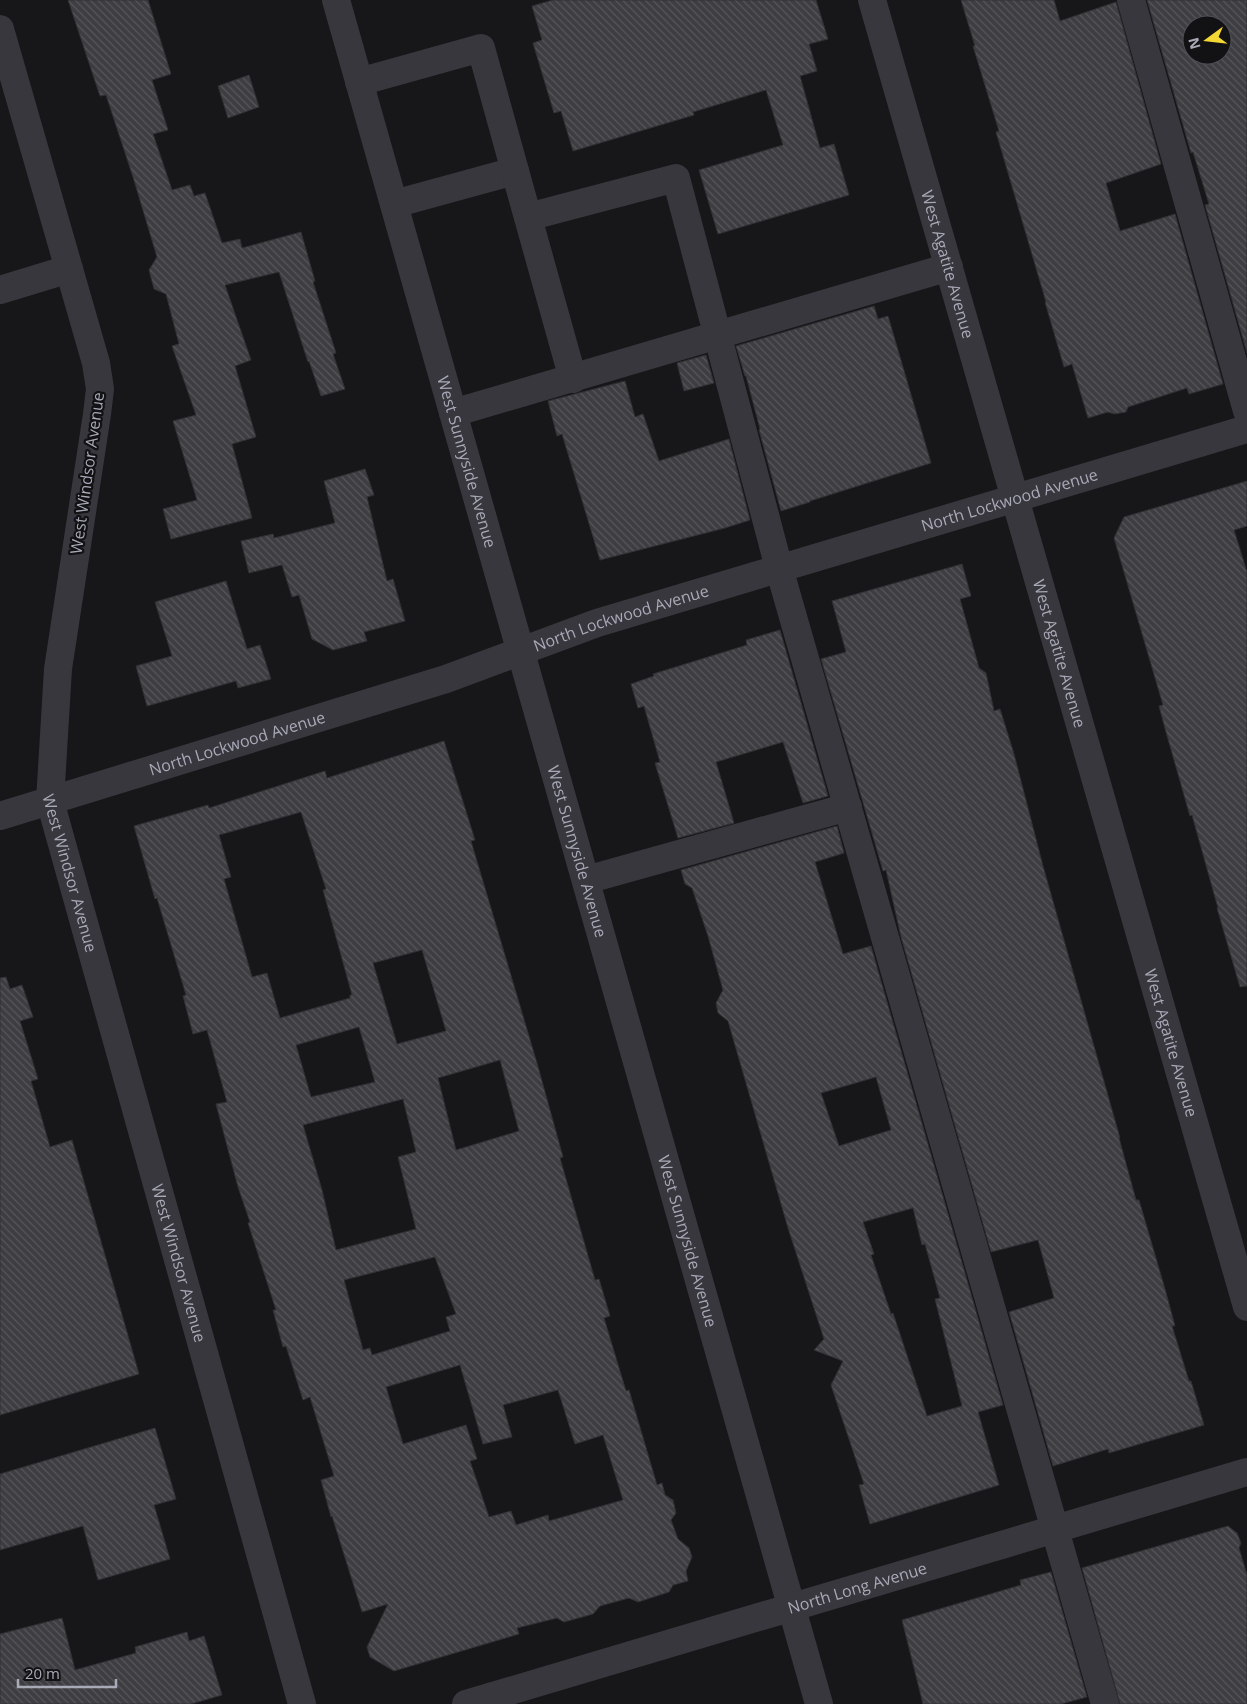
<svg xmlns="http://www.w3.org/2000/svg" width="1247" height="1704" font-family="'Open Sans',sans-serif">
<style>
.building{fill:url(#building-back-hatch);stroke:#313034;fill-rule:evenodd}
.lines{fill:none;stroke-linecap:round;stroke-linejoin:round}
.minor{stroke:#38373d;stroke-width:28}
.labels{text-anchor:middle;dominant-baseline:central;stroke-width:4.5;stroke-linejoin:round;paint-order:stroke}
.street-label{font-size:16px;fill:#a8aab8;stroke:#121113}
</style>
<defs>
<pattern id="building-back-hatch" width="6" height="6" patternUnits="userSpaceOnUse" patternTransform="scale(1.25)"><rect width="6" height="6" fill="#3e3e42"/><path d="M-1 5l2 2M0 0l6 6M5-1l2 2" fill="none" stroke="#57575b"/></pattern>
</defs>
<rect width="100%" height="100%" fill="#171618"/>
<g class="building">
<path d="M 68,0 L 148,0 L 171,74 L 152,80 L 168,130 L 153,134 L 172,190 L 190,185 L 194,196 L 205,193 L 222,243 L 240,239 L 242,248 L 301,232 L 315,281 L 313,282 L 336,353 L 333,354 L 345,389 L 321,396 L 309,361 L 308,362 L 279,272 L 225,285 L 251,360 L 235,366 L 256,437 L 232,444 L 252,518 L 171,539 L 163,509 L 197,500 L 173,421 L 196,415 L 172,346 L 179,344 L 166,294 L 154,289 L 149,270 L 157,257 L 133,177 L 106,95 L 100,96 Z"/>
<path d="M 553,0 L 816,0 L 828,39 L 809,44 L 817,71 L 800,76 L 820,148 L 834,144 L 849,195 L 718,234 L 699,170 L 783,145 L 766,90 L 693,112 L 694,115 L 573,151 L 561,111 L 554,113 L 533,43 L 542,40 L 532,6 Z"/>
<path d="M 961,0 L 1054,0 L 1060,21 L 1116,2 L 1161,164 L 1106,183 L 1120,231 L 1175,214 L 1223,384 L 1189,394 L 1187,388 L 1128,407 L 1126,412 L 1114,414 L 1108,412 L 1088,418 L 1072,364 L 1064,367 L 1045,302 L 1046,302 L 996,132 L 999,131 L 973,46 L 975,46 Z"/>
<path d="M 1147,0 L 1247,0 L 1247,353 L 1205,205 L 1209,204 L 1193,152 L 1191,153 ZM 1192,25 L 1222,25 L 1222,55 L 1192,55 Z"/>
<path d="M 249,75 L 259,107 L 228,118 L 218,86 Z"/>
<path d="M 874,306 L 878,319 L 888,316 L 931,463 L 810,501 L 810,502 L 781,511 L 759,430 L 760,429 L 746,376 L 745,376 L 736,346 Z"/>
<path d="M 706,355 L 714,383 L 684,391 L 677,363 Z"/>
<path d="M 625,381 L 635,417 L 643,414 L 659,461 L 729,439 L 750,520 L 725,528 L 600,560 L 562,434 L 557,436 L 548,401 Z"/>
<path d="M 365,469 L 374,495 L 367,497 L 387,581 L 393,579 L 405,621 L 364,632 L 367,641 L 333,650 L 312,639 L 299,595 L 292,597 L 282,565 L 249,573 L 241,541 L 273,534 L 274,538 L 335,523 L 324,481 Z"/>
<path d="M 1247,481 L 1247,526 L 1234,530 L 1247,572 L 1247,986 L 1240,987 L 1217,908 L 1218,908 L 1192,815 L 1190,816 L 1166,732 L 1159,706 L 1163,705 L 1114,538 L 1124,517 Z"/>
<path d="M 962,564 L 971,596 L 960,599 L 979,668 L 986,673 L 994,711 L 1000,709 L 1014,754 L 1043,866 L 1120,1138 L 1119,1138 L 1136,1200 L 1139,1200 L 1165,1289 L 1175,1326 L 1172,1326 L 1189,1381 L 1191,1381 L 1204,1425 L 1109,1453 L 1108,1449 L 1053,1466 L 1009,1312 L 1054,1298 L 1038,1240 L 991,1252 L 901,937 L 886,870 L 883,871 L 821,659 L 846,652 L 832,601 Z"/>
<path d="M 226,581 L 247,649 L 260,645 L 271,679 L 238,688 L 236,681 L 147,706 L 136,666 L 172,656 L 155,602 Z"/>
<path d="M 780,630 L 828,796 L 803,803 L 783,742 L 716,762 L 734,823 L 678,838 L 655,763 L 660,762 L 644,706 L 638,708 L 631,684 L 654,676 L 653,674 L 747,645 L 746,640 Z"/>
<path d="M 444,741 L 475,840 L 471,841 L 537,1063 L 563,1157 L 560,1158 L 595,1280 L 599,1279 L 610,1316 L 604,1318 L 626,1391 L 629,1390 L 657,1485 L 662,1483 L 665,1495 L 673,1500 L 676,1513 L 671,1520 L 678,1539 L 689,1548 L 692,1557 L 686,1571 L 688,1581 L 673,1585 L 669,1592 L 638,1602 L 629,1598 L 600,1606 L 593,1614 L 564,1622 L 557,1618 L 517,1628 L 519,1634 L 394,1671 L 370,1657 L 367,1647 L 388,1604 L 362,1612 L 332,1516 L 331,1517 L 321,1480 L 334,1476 L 310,1397 L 303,1400 L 286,1346 L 283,1347 L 273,1310 L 276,1310 L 248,1223 L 250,1222 L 238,1187 L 216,1104 L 227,1102 L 207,1030 L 193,1034 L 183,996 L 186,995 L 157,898 L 155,899 L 134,826 L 208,805 L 209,808 L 325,771 L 327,778 ZM 301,812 L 326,889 L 323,890 L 352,995 L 350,995 L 350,998 L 280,1018 L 267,973 L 252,977 L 224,879 L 231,877 L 219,835 ZM 422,950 L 446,1031 L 397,1044 L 373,963 ZM 359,1027 L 375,1082 L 311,1097 L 296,1045 ZM 500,1060 L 519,1131 L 456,1150 L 438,1078 ZM 403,1099 L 416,1152 L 398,1157 L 416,1229 L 336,1250 L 322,1190 L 303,1125 ZM 435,1257 L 456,1314 L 446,1317 L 450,1331 L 372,1355 L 370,1348 L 363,1350 L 344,1280 ZM 460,1365 L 483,1444 L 512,1437 L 503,1405 L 558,1390 L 575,1444 L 603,1435 L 623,1500 L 549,1521 L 548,1515 L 516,1525 L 511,1511 L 489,1517 L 470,1461 L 477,1459 L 466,1425 L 403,1444 L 386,1387 Z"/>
<path d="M 837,826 L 844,853 L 815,862 L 843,954 L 871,946 L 1003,1405 L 978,1412 L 999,1485 L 870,1524 L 859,1485 L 864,1484 L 831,1385 L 843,1361 L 814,1350 L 824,1339 L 788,1228 L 728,1021 L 718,1013 L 716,1003 L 723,990 L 708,936 L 692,888 L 685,884 L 681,870 ZM 876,1077 L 891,1130 L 839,1146 L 821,1093 ZM 913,1208 L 922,1245 L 925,1244 L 940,1298 L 935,1299 L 962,1406 L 927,1416 L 893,1313 L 891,1314 L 871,1255 L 874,1254 L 863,1222 Z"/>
<path d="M 6,977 L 10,989 L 22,985 L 33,1017 L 20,1021 L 38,1079 L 31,1081 L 50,1147 L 72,1140 L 139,1374 L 0,1415 L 0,978 Z"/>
<path d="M 155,1428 L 176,1499 L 154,1505 L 170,1559 L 98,1580 L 83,1526 L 0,1550 L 0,1474 Z"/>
<path d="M 1228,1526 L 1237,1533 L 1241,1543 L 1239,1548 L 1247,1575 L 1247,1704 L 1120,1704 L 1082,1568 Z"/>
<path d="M 1051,1572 L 1087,1697 L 1061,1704 L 923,1704 L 902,1620 L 1021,1585 L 1020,1580 Z"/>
<path d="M 62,1618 L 75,1670 L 136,1653 L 135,1647 L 187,1632 L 189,1641 L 204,1636 L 222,1695 L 191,1704 L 0,1704 L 0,1634 Z"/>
</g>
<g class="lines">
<g class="minor">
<path id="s1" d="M 336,0 L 819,1704"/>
<path id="s2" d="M 872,0 L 1247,1307"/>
<path d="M 1131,0 L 1247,411"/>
<path id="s3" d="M 0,29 L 96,363 L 100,389 L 97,414 L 58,669 L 50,801 L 302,1704"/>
<path d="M 359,82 L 481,48 L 515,171 L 394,204"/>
<path d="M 515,171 L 573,379"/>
<path d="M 528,217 L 676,178 L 779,568 L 1105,1704"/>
<path d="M 0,290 L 69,269"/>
<path d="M 453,413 L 949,267"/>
<path id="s4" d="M 0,816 L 446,679 L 597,623 L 1247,429"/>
<path d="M 586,880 L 848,807"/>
<path id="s5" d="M 466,1704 L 1247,1472"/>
</g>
</g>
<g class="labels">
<g class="street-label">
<text stroke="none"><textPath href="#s2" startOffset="275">West Agatite Avenue</textPath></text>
<text stroke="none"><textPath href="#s1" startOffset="480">West Sunnyside Avenue</textPath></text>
<text transform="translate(87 473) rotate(-82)">West Windsor Avenue</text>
<text stroke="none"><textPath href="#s4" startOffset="1058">North Lockwood Avenue</textPath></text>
<text stroke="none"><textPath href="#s4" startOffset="652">North Lockwood Avenue</textPath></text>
<text stroke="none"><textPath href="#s2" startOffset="680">West Agatite Avenue</textPath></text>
<text stroke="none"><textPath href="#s4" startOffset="248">North Lockwood Avenue</textPath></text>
<text stroke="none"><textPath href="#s1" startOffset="885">West Sunnyside Avenue</textPath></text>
<text stroke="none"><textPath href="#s3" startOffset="864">West Windsor Avenue</textPath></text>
<text stroke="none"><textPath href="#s2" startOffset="1085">West Agatite Avenue</textPath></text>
<text stroke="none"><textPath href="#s1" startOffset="1290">West Sunnyside Avenue</textPath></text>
<text stroke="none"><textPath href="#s3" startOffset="1269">West Windsor Avenue</textPath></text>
<text stroke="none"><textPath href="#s5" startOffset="408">North Long Avenue</textPath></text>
</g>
</g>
<g transform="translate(1207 40) rotate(255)"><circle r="24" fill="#121113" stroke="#4e4e55"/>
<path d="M0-4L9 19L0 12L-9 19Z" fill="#f2d735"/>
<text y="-8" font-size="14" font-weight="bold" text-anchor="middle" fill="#a8aab8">N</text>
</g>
<path d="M18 1679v8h98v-8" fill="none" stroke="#a8aab8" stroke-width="2.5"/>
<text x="25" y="1679" font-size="15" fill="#a8aab8" stroke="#121113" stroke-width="4" paint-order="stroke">20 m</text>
</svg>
